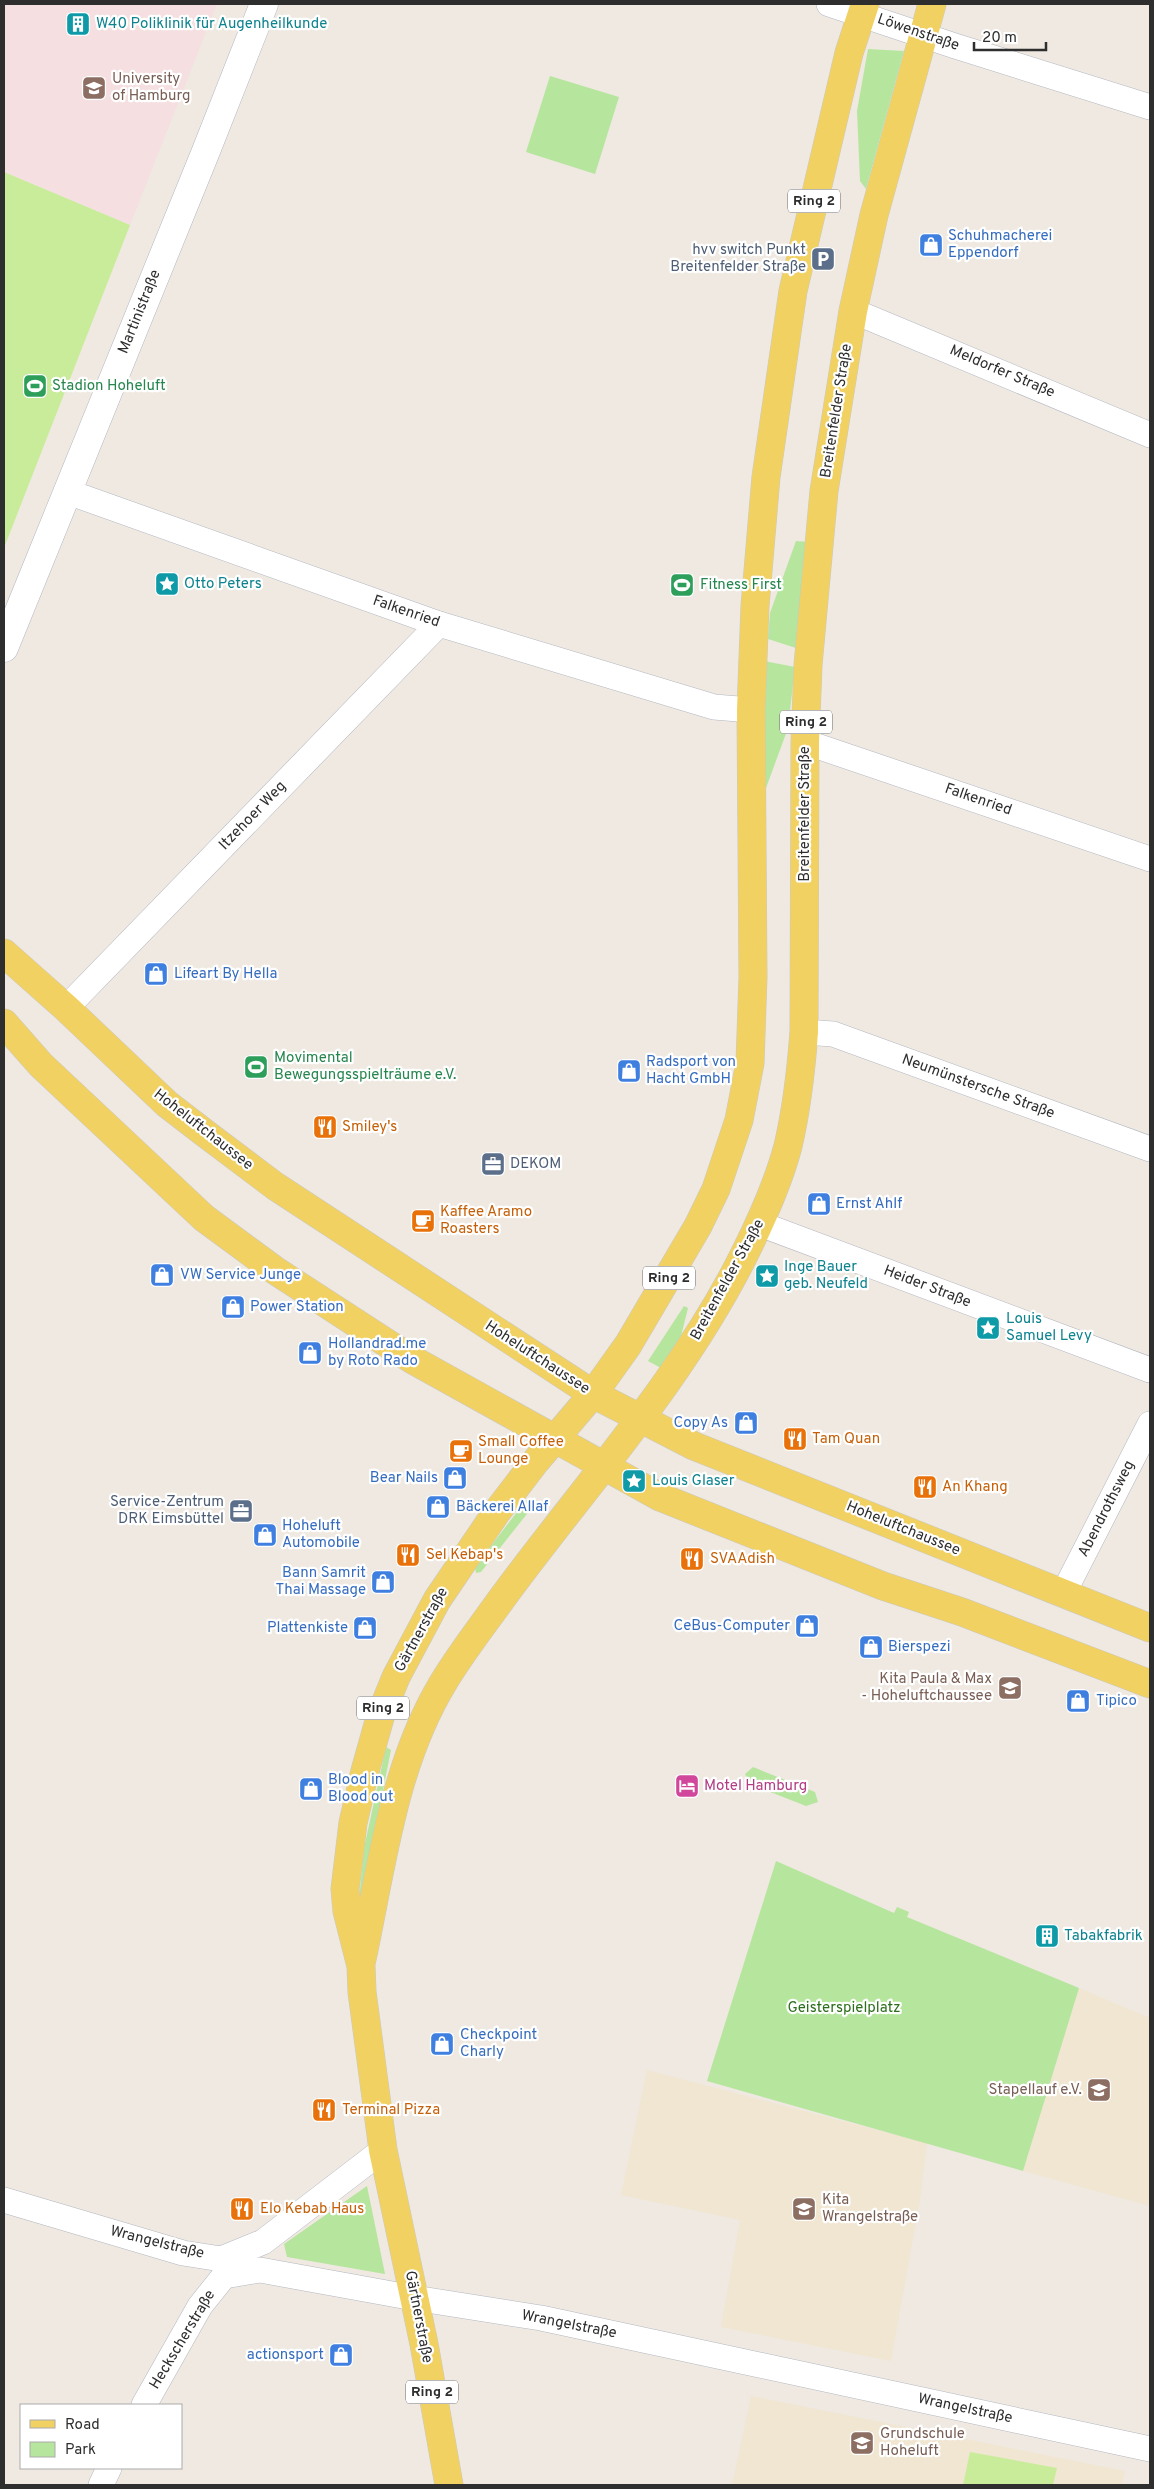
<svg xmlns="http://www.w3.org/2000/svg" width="1154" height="2489" font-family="Overpass,sans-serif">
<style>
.education{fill:#f0e6d1}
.medical{fill:#f5dfe0}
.green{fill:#b6e59e}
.pitch{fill:#c9ec9a}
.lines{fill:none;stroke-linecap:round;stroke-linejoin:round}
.minor-casing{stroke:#b4b7c1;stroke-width:26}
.tertiary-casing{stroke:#b4b7c1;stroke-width:29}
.primary-casing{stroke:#c9c9c9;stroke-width:29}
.minor{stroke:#fff;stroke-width:25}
.tertiary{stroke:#fff;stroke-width:28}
.primary{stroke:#f2d163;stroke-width:28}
.labels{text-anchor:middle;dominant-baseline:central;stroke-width:4.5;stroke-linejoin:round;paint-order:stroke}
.shield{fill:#fff;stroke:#6d6d6d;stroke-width:1}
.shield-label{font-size:14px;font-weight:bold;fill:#2e2e2e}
.culture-label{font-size:15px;fill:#0d838f;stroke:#fff;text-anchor:start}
.street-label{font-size:15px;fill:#2e2e2e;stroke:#fff}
.education-label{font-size:15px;fill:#785e54;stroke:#fff;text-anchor:start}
.shop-label{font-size:15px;fill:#366cbe;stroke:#fff;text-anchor:start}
.service-label{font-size:15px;fill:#4e5e75;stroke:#fff;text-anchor:end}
.leisure-label{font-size:15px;fill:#27864d;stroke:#fff;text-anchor:start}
.food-label{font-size:15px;fill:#c56008;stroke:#fff;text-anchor:start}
.hotel-label{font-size:15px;fill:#b23c85;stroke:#fff;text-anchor:start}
.park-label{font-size:15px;fill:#2c6e1b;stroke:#fff}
</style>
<rect width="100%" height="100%" fill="#efe9e1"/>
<g class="education">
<path d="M 1079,1988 L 1150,2018 L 1150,2206 L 1023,2171 Z"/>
<path d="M 647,2070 L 927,2143 L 920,2199 L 891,2361 L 721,2327 L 740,2220 L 621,2195 Z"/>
<path d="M 751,2396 L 1125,2471 L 1122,2485 L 732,2485 Z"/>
</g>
<path class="medical" d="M 4,4 L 217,4 L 130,225 L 4,172 Z"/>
<g class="green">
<path d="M 868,49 L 904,51 L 866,189 L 860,181 L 857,111 Z"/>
<path d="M 550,76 L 619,97 L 595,174 L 526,152 Z"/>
<path d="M 796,541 L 808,542 L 796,648 L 768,639 L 770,613 Z"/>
<path d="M 764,661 L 795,667 L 788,728 L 766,788 L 762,786 Z"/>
<path d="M 684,1306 L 688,1308 L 681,1336 L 661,1368 L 648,1361 Z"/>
<path d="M 526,1500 L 534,1505 L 481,1572 L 476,1573 L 475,1567 Z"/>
<path d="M 386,1747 L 391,1750 L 357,1920 L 364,1848 Z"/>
<path d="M 753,1767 L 815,1792 L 818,1802 L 806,1806 L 750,1784 L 745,1774 Z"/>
<path d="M 776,1861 L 894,1913 L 897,1907 L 909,1912 L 907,1917 L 1079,1988 L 1023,2171 L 707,2081 Z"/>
<path d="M 367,2186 L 385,2274 L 287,2257 L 284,2244 Z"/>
</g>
<g class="pitch">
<path d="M 4,172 L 130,225 L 4,548 Z"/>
<path d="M 970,2452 L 1057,2468 L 1053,2485 L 963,2485 Z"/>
</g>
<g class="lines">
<defs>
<g id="minor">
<path d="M 829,4 L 955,46 L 1150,107"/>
<path d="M 853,311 L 1150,435"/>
<path d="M 68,492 L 439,624 L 714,707 L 751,710"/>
<path d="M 805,742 L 1150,859"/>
<path d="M 66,1008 L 439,624"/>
<path d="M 804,1032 L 833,1034 L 1150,1149"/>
<path d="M 760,1224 L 1150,1370"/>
<path d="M 1063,1594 L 1150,1424"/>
<path d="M 4,2200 L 183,2253 L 221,2259"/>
<path d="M 221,2259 L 263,2242 L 383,2150"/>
<path d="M 224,2276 L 260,2270 L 414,2298 L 541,2318 L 1150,2449"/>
<path d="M 144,2405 L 200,2306 L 224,2276"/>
<path d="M 101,2485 L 109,2468"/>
</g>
<path id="tertiary" d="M 4,648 L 206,151 L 264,4"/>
<g id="primary">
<path d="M 4,953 L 66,1008 L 167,1104 L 202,1131 L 275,1186 L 593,1394 L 694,1446 L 1150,1628"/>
<path d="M 4,1023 L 41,1065 L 204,1218 L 276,1271 L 413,1360 L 660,1497 L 883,1586 L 962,1612 L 1150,1684"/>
<path d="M 362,1959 C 382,1866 393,1766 443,1683 C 461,1653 483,1625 503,1597 C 586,1484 682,1380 745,1253 C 762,1219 778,1184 788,1146 C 797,1108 801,1071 804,1032 L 805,742 L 808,665 L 824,491 L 853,311 L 874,215 L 932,4"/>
<path d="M 449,2485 L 424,2344 L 383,2150 L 362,1992 L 361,1966 L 347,1911 L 345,1889 L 353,1823 L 365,1771 L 381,1714 L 396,1677 L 437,1600 L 496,1513 L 536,1461 L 593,1394 L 628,1345 L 698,1226 L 716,1189 L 739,1120 L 750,1063 L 753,977 L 751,710 L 755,606 L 766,477 L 793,291 L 849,53 L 865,4"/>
</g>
</defs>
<use href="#minor" class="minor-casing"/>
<use href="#tertiary" class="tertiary-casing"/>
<use href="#primary" class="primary-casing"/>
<use href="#minor" class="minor"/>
<use href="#tertiary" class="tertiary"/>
<use href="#primary" class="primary"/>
</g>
<defs>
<symbol id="building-square" viewBox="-11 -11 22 22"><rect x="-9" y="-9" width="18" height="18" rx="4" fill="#0f9aa8" stroke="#fff"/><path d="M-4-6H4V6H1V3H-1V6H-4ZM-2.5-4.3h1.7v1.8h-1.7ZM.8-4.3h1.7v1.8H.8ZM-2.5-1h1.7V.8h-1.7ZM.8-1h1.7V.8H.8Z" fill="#fff"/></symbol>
<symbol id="university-square" viewBox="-11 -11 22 22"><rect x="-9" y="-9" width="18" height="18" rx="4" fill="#8d6e63" stroke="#fff"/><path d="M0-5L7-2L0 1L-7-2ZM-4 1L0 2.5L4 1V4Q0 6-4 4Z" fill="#fff"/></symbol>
<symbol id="shop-square" viewBox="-11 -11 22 22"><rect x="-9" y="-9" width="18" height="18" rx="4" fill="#3f7fe0" stroke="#fff"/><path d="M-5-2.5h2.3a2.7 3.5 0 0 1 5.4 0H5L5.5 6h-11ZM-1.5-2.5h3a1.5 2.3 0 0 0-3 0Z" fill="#fff"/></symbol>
<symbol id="parking-square" viewBox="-11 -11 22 22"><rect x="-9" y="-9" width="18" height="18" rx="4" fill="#5c6f8a" stroke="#fff"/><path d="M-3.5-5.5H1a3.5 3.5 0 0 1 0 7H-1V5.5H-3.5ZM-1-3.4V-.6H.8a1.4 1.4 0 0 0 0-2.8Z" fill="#fff"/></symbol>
<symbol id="stadium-square" viewBox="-11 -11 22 22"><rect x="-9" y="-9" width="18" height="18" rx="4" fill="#2e9e5b" stroke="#fff"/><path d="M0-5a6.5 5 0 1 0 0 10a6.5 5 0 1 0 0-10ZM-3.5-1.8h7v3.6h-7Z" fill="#fff"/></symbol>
<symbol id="sight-square" viewBox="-11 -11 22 22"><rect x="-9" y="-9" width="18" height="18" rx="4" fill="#0f9aa8" stroke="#fff"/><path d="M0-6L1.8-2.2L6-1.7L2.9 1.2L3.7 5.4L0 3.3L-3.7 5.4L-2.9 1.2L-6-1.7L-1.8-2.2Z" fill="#fff"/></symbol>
<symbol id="restaurant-square" viewBox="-11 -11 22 22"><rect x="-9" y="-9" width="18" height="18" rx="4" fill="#e8710a" stroke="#fff"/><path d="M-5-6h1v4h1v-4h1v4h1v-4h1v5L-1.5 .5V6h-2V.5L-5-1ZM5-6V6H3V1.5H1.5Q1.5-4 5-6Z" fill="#fff"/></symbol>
<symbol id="office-square" viewBox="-11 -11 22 22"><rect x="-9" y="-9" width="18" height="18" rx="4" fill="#5c6f8a" stroke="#fff"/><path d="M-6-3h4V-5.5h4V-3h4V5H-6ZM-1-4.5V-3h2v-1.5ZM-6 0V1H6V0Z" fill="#fff"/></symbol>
<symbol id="cafe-square" viewBox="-11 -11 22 22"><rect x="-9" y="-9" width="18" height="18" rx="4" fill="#e8710a" stroke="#fff"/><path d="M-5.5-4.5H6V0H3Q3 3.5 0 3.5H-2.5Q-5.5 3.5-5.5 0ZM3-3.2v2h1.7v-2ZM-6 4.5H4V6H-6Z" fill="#fff"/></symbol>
<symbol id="school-square" viewBox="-11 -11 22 22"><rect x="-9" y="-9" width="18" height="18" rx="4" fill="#8d6e63" stroke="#fff"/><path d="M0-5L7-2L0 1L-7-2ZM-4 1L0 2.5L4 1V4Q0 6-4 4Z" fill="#fff"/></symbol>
<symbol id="hotel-square" viewBox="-11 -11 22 22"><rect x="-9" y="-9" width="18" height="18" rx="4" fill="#d1479c" stroke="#fff"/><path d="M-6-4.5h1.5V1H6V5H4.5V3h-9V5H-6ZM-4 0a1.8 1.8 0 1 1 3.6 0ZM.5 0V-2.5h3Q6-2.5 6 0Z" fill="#fff"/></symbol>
</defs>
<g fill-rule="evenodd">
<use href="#building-square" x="64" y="10" width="28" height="28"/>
<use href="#university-square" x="80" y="74" width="28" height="28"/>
<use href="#shop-square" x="917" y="231" width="28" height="28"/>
<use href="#parking-square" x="809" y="245" width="28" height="28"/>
<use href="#stadium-square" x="21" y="372" width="28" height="28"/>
<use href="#sight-square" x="153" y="570" width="28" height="28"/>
<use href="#stadium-square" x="668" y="571" width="28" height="28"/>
<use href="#shop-square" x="142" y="960" width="28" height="28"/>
<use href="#stadium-square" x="242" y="1053" width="28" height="28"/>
<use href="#shop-square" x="615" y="1057" width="28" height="28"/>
<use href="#restaurant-square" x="311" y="1113" width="28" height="28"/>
<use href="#office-square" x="479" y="1150" width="28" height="28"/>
<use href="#shop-square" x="805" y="1190" width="28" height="28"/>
<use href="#cafe-square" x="409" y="1207" width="28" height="28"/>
<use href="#shop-square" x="148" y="1261" width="28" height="28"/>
<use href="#sight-square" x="753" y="1262" width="28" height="28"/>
<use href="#shop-square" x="219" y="1293" width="28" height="28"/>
<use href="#sight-square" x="974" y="1314" width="28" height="28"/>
<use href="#shop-square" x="296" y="1339" width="28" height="28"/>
<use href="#shop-square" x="732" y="1409" width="28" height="28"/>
<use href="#restaurant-square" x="781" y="1425" width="28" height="28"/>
<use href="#cafe-square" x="447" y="1437" width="28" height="28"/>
<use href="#shop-square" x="441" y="1464" width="28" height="28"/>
<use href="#sight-square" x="620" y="1467" width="28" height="28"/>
<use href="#restaurant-square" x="911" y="1473" width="28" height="28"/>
<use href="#shop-square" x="424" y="1493" width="28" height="28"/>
<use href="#office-square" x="227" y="1497" width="28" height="28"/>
<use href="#shop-square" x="251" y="1521" width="28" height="28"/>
<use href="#restaurant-square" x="394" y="1541" width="28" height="28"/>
<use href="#restaurant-square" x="678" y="1545" width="28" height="28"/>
<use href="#shop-square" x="369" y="1568" width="28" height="28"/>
<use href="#shop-square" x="793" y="1612" width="28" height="28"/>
<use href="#shop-square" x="351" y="1614" width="28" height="28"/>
<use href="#shop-square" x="857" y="1633" width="28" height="28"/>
<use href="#school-square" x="996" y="1674" width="28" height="28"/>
<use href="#shop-square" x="1064" y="1687" width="28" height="28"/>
<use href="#hotel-square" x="673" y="1772" width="28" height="28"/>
<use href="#shop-square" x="297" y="1775" width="28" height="28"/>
<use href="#building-square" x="1033" y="1922" width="28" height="28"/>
<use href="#shop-square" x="428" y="2030" width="28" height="28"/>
<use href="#school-square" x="1085" y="2076" width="28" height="28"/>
<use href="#restaurant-square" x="310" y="2096" width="28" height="28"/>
<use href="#restaurant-square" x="228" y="2195" width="28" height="28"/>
<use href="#school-square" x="790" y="2195" width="28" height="28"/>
<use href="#shop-square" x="327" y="2341" width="28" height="28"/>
<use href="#school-square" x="848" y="2429" width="28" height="28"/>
</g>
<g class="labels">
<g class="shield">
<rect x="788" y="189.5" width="52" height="23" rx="4"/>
<rect x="780" y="710.5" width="52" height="23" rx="4"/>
<rect x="643" y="1266.5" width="52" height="23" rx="4"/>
<rect x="357" y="1696.5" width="52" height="23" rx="4"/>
<rect x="406" y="2380.5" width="52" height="23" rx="4"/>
</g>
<g class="shield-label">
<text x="814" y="201">Ring 2</text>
<text x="806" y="722">Ring 2</text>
<text x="669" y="1278">Ring 2</text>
<text x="383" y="1708">Ring 2</text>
<text x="432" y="2392">Ring 2</text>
</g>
<g class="culture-label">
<text x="96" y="24">W40 Poliklinik für Augenheilkunde</text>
<text x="184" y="584">Otto Peters</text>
<text x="784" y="1267">Inge Bauer<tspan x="784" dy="17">geb. Neufeld</tspan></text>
<text x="1006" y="1319">Louis<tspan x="1006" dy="17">Samuel Levy</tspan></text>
<text x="652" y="1481">Louis Glaser</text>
<text x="1064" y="1936">Tabakfabrik</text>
</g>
<g class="street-label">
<text transform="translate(918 33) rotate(19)">Löwenstraße</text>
<text transform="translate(140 312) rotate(-68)">Martinistraße</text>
<text transform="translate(1002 372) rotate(23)">Meldorfer Straße</text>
<text transform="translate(837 411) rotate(-81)">Breitenfelder Straße</text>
<text transform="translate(406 612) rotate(19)">Falkenried</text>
<text transform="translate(978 800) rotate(19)">Falkenried</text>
<text transform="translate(805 814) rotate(-90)">Breitenfelder Straße</text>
<text transform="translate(253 816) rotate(-46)">Itzehoer Weg</text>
<text transform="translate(978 1087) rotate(20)">Neumünstersche Straße</text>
<text transform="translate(203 1130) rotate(38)">Hoheluftchaussee</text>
<text transform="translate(728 1280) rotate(-61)">Breitenfelder Straße</text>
<text transform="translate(927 1287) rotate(21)">Heider Straße</text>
<text transform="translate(537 1358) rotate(33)">Hoheluftchaussee</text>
<text transform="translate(1107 1509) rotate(-63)">Abendrothsweg</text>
<text transform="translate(903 1529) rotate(22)">Hoheluftchaussee</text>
<text transform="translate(422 1630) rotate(-61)">Gärtnerstraße</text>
<text transform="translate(157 2243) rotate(14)">Wrangelstraße</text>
<text transform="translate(418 2317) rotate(79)">Gärtnerstraße</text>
<text transform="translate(569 2325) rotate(11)">Wrangelstraße</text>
<text transform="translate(183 2340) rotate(-59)">Heckscherstraße</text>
<text transform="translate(965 2409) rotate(12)">Wrangelstraße</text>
</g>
<g class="education-label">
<text x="112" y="79">University<tspan x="112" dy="17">of Hamburg</tspan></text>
<text x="992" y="1679" text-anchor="end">Kita Paula &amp; Max<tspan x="992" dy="17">- Hoheluftchaussee</tspan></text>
<text x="1082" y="2090" text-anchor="end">Stapellauf e.V.</text>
<text x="822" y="2200">Kita<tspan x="822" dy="17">Wrangelstraße</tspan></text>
<text x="880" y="2434">Grundschule<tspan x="880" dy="17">Hoheluft</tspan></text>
</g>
<g class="shop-label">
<text x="948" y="236">Schuhmacherei<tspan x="948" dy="17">Eppendorf</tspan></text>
<text x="174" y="974">Lifeart By Hella</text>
<text x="646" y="1062">Radsport von<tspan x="646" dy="17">Hacht GmbH</tspan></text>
<text x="836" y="1204">Ernst Ahlf</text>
<text x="180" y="1275">VW Service Junge</text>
<text x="250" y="1307">Power Station</text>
<text x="328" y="1344">Hollandrad.me<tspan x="328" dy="17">by Roto Rado</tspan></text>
<text x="728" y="1423" text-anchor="end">Copy As</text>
<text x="438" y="1478" text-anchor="end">Bear Nails</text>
<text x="456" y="1507">Bäckerei Allaf</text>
<text x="282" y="1526">Hoheluft<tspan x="282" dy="17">Automobile</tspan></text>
<text x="366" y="1573" text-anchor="end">Bann Samrit<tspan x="366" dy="17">Thai Massage</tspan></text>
<text x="790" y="1626" text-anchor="end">CeBus-Computer</text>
<text x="348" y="1628" text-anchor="end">Plattenkiste</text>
<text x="888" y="1647">Bierspezi</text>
<text x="1096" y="1701">Tipico</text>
<text x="328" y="1780">Blood in<tspan x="328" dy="17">Blood out</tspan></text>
<text x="460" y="2035">Checkpoint<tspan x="460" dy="17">Charly</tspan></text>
<text x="324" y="2355" text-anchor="end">actionsport</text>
</g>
<g class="service-label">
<text x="806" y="250">hvv switch Punkt<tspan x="806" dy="17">Breitenfelder Straße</tspan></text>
<text x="510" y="1164" text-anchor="start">DEKOM</text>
<text x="224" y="1502">Service-Zentrum<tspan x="224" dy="17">DRK Eimsbüttel</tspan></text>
</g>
<g class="leisure-label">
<text x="52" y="386">Stadion Hoheluft</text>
<text x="700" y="585">Fitness First</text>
<text x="274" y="1058">Movimental<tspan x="274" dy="17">Bewegungsspielträume e.V.</tspan></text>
</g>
<g class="food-label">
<text x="342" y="1127">Smiley's</text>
<text x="440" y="1212">Kaffee Aramo<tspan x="440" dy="17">Roasters</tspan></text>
<text x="812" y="1439">Tam Quan</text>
<text x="478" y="1442">Small Coffee<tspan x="478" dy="17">Lounge</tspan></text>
<text x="942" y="1487">An Khang</text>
<text x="426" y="1555">Sel Kebap's</text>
<text x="710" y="1559">SVAAdish</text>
<text x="342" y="2110">Terminal Pizza</text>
<text x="260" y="2209">Elo Kebab Haus</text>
</g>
<g class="hotel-label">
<text x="704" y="1786">Motel Hamburg</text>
</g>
<g class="park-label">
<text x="844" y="2008">Geisterspielplatz</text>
</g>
</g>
<rect width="1154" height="2489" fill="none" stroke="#2e2e2e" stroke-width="10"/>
<rect x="20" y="2404" width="162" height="65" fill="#ffffff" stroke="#ababab"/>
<rect x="30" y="2420" width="25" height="8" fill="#f2d163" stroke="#ababab"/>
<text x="65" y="2429" font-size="15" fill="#2e2e2e">Road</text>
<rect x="30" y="2442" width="25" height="15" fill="#b6e59e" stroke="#ababab"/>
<text x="65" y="2454" font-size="15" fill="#2e2e2e">Park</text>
<path d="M974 42v8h72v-8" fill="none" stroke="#2e2e2e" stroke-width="2.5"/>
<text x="982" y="42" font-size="15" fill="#2e2e2e" stroke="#ffffff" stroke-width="4" paint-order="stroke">20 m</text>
</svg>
